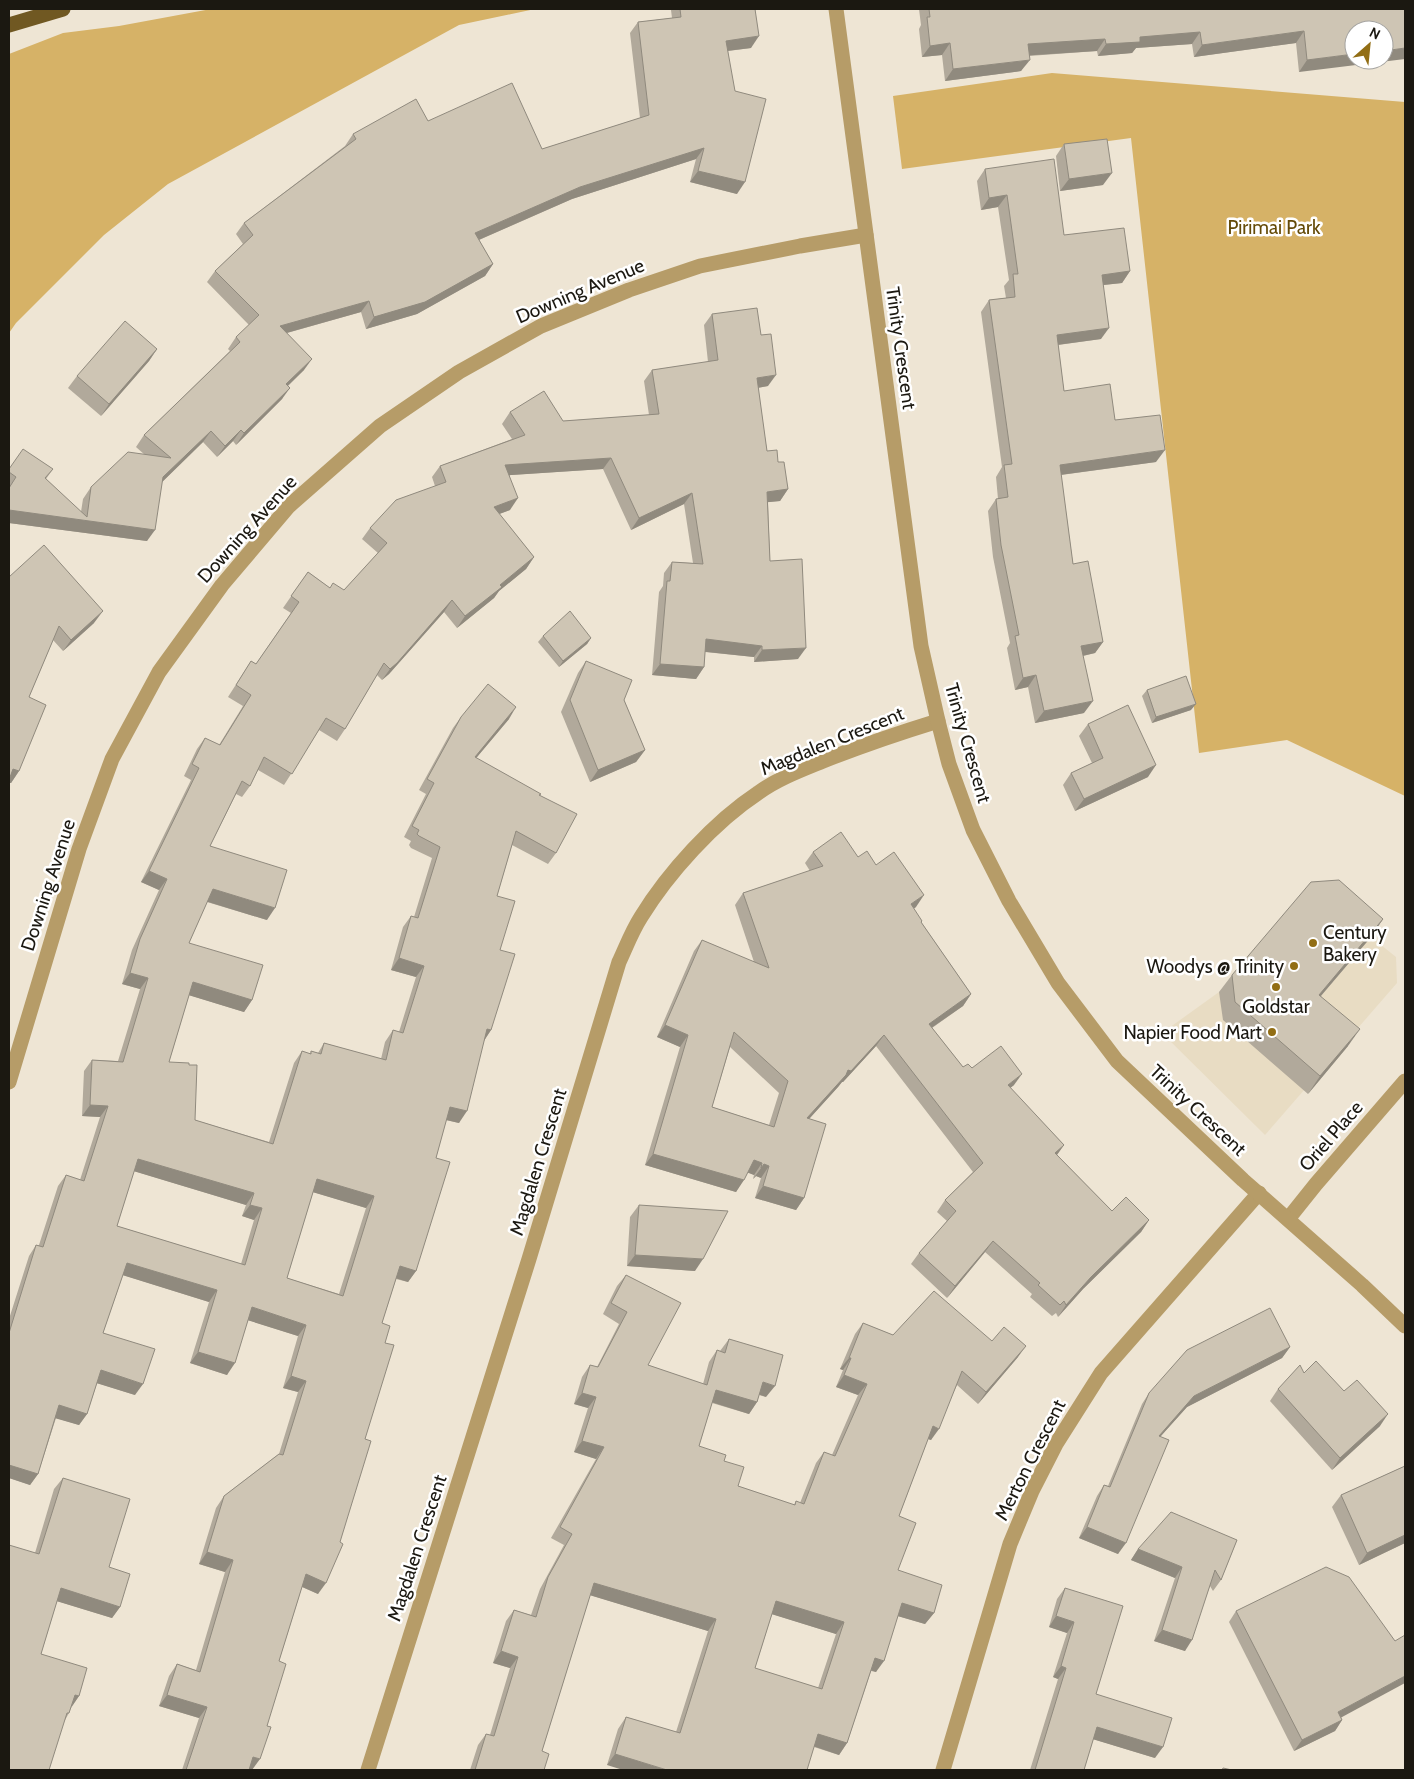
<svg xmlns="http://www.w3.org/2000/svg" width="1414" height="1779" font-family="Cabin,sans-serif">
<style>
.built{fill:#e8dcc3}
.green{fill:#d6b267}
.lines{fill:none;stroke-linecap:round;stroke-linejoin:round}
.minor{stroke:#b69c68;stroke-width:15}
.tertiary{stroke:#b69c68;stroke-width:15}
.trunk{stroke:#705822;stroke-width:15}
.wall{fill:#b1a99b;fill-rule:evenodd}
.shaded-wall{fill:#908a7e}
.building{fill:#cec5b4;stroke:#908a7e;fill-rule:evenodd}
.poi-dot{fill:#926e15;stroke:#fff;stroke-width:2}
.labels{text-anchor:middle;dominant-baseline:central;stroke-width:5;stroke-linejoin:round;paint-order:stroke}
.park-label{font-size:19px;fill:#644a07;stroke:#fff}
.street-label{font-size:19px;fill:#1b1811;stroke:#fff}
.poi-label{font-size:19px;fill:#1b1811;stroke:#fff;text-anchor:end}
</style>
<rect width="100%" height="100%" fill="#eee5d4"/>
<path class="built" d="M 1371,937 L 1396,957 L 1397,983 L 1265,1135 L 1162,1033 L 1219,992 Z"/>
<g class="green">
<path d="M 211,9 L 535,9 L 459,25 L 168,184 L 104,235 L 16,323 L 9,333 L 9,54 L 63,33 L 119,26 Z"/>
<path d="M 1052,73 L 1405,102 L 1405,796 L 1287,740 L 1199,753 L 1131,138 L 902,169 L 893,96 Z"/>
</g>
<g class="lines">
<g class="minor">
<path d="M 9,1082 L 79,849 L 112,759 L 159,672 L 222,585 L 289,506 L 380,426 L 459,372 L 541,326 L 629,290 L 700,266 L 800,246 L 866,235"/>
<path d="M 1288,1219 L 1316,1184 L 1405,1081"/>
<path d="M 368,1770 L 529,1259 L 619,962 C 626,947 632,931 641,917 C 668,873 714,822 758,793 C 777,779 801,770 823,761 C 861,746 899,733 938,721"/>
<path d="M 943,1770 L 1010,1544 L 1032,1491 L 1056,1444 L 1101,1373 L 1259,1193"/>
</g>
<path class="tertiary" d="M 836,9 L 921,646 L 938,721 L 949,764 L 973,830 L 1009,901 L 1058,983 L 1117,1061 L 1243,1180 L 1362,1285 L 1405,1326"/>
<path class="trunk" d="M 9,25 L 63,9"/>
</g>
<g class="wall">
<path d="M 672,9 L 755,9 L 751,48 L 728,51 L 737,194 L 690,182 L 696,159 L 572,199 L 479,240 L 493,264 L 485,276 L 417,314 L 366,329 L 361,312 L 287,333 L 304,370 L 288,386 L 282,399 L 236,445 L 233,441 L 217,457 L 203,442 L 162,482 L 147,541 L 9,523 L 9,469 L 53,469 L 46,479 L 81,512 L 83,499 L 91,487 L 145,455 L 136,447 L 144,435 L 230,351 L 228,349 L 236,337 L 249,325 L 207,282 L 215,271 L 243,244 L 236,234 L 244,223 L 345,146 L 353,134 L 428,121 L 542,149 L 640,118 L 630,33 L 638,22 L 672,18 L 671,10 Z"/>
<path d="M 919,9 L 1405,9 L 1299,72 L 1296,43 L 1194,57 L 1192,44 L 1136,48 L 1132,53 L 1098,56 L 1097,51 L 1029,56 L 1021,71 L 945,81 L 942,55 L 922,57 L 919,29 L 921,25 Z"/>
<path d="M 1064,144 L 1103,185 L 1060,191 L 1056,156 Z"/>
<path d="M 985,169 L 1064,235 L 1130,271 L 1122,283 L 1103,285 L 1101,339 L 1058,345 L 1064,391 L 1115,420 L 1156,462 L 1061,475 L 1073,564 L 1103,642 L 1095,653 L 1083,656 L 1084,713 L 1035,723 L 1028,687 L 1015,690 L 1007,648 L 1010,643 L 993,557 L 988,511 L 996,499 L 998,499 L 996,477 L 1002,467 L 981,312 L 989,300 L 1006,298 L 1004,286 L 1009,280 L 998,207 L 981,210 L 977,181 Z"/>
<path d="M 712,314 L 761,335 L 768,386 L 758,388 L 767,451 L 778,462 L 788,489 L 780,501 L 768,502 L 770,561 L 798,659 L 754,662 L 754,657 L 705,652 L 704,667 L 696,679 L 652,675 L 659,592 L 663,586 L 664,573 L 672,562 L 693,563 L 684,504 L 631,530 L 603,469 L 510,475 L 510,510 L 499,514 L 534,557 L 526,569 L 499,591 L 494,598 L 457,628 L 444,612 L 389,674 L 382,680 L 377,675 L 345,729 L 337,741 L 319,730 L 284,785 L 258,770 L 250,786 L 242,797 L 236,794 L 210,846 L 267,920 L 207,902 L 189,943 L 252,1000 L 244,1012 L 189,995 L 169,1062 L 195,1120 L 269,1142 L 294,1063 L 302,1051 L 310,1054 L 311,1051 L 318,1053 L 324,1043 L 381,1059 L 385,1042 L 393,1030 L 399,1032 L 416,977 L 391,970 L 403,927 L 411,916 L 414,917 L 432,858 L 411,848 L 409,845 L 411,841 L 404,837 L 426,794 L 419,790 L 453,728 L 461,717 L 509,719 L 476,758 L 540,795 L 556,853 L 548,864 L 512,845 L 497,896 L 500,950 L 491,1030 L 484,1041 L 459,1123 L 446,1120 L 436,1158 L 416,1271 L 408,1282 L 396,1279 L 382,1323 L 385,1343 L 365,1439 L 318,1594 L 302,1587 L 279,1661 L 249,1770 L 182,1770 L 199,1718 L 159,1706 L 169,1676 L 177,1664 L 196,1670 L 225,1572 L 199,1564 L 216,1508 L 224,1496 L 279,1454 L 298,1392 L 283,1388 L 298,1336 L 248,1320 L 227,1375 L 190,1363 L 209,1302 L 123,1275 L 103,1333 L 135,1395 L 97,1383 L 87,1414 L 79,1425 L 56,1418 L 38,1474 L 30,1485 L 9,1478 L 9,1319 L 29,1256 L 36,1245 L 39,1245 L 58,1186 L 66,1175 L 80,1180 L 100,1117 L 82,1116 L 84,1071 L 92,1060 L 118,1061 L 140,989 L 122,984 L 132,950 L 159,890 L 141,882 L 191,780 L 184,776 L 197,749 L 205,738 L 219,745 L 243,706 L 228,697 L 251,661 L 256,664 L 291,613 L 283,608 L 308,572 L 330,588 L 344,590 L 378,553 L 362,539 L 370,528 L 435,486 L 432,477 L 440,466 L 512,439 L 502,424 L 510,412 L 563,421 L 649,415 L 644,381 L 652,370 L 708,362 L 704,325 ZM 134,1171 L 246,1205 L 242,1216 L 254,1220 L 241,1264 L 117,1226 ZM 313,1192 L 366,1208 L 339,1294 L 287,1278 Z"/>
<path d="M 157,349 L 149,361 L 101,416 L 68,388 L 77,376 Z"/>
<path d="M 9,577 L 94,623 L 63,651 L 53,640 L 29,697 L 19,771 L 11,783 L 9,783 Z"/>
<path d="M 543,636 L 591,638 L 587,644 L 559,667 L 538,642 Z"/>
<path d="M 586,661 L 624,700 L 645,750 L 636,762 L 590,782 L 561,712 L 578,673 Z"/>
<path d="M 1147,690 L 1191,710 L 1152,723 L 1142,696 Z"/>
<path d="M 1088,724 L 1148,777 L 1075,811 L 1063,785 L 1071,773 L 1092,763 L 1079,736 Z"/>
<path d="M 813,852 L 858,857 L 876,865 L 916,907 L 913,909 L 921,922 L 971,994 L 963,1006 L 932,1028 L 963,1067 L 972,1068 L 1014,1085 L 1010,1088 L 1064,1145 L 1057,1155 L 1112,1211 L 1149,1220 L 1141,1232 L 1083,1289 L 1058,1317 L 1056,1313 L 1052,1316 L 1030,1297 L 1032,1294 L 985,1252 L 947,1298 L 911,1264 L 919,1253 L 947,1221 L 937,1212 L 945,1200 L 973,1172 L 876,1046 L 843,1082 L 842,1082 L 838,1087 L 809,1119 L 804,1198 L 796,1210 L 755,1198 L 761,1178 L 756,1176 L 753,1179 L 754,1175 L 748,1172 L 736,1192 L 645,1165 L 680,1047 L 657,1037 L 694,951 L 702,940 L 754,962 L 735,905 L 743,893 L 810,871 L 805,863 ZM 730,1047 L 779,1093 L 769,1125 L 712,1107 Z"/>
<path d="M 1383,919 L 1371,937 L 1321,996 L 1348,1046 L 1308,1094 L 1223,1020 L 1219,992 L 1232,975 Z"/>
<path d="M 639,1205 L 695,1271 L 627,1266 L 630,1217 Z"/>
<path d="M 626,1275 L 648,1365 L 703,1384 L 709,1362 L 717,1350 L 720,1351 L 729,1339 L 766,1397 L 759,1395 L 757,1402 L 749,1414 L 712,1403 L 699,1446 L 724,1461 L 738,1486 L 794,1505 L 796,1501 L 800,1503 L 816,1463 L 824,1452 L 832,1455 L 858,1395 L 836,1387 L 843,1370 L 840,1369 L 855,1334 L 863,1323 L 893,1335 L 992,1341 L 1018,1357 L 978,1404 L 957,1385 L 931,1440 L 928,1439 L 899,1516 L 898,1570 L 934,1613 L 925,1624 L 898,1616 L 876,1672 L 871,1671 L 847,1743 L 839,1755 L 814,1747 L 607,1765 L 618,1729 L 626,1717 L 676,1732 L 708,1631 L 590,1595 L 542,1751 L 544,1770 L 470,1770 L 478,1745 L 486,1734 L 490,1735 L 510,1668 L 493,1663 L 506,1621 L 514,1610 L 531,1615 L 540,1589 L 564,1545 L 551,1538 L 596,1459 L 574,1452 L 588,1408 L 574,1404 L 582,1377 L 590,1365 L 597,1367 L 619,1324 L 603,1314 L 617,1286 ZM 772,1614 L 836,1634 L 818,1688 L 755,1668 Z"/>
<path d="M 1290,1347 L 1282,1358 L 1187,1407 L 1160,1437 L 1118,1554 L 1079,1538 L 1097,1496 L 1104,1485 L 1108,1486 L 1142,1404 L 1149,1393 Z"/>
<path d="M 1304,1373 L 1344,1391 L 1380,1426 L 1332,1470 L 1270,1401 L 1278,1389 Z"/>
<path d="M 1405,1466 L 1405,1543 L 1359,1565 L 1332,1507 L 1341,1495 Z"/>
<path d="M 63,1478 L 109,1567 L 120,1607 L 112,1618 L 57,1601 L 41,1654 L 79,1696 L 71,1707 L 69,1713 L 65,1720 L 9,1770 L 35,1553 L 54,1489 Z"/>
<path d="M 1237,1540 L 1221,1580 L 1213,1591 L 1210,1586 L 1185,1651 L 1154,1641 L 1175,1578 L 1131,1560 L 1138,1549 Z"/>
<path d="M 1065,1588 L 1096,1694 L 1155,1758 L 1093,1739 L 1084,1770 L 1030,1770 L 1058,1679 L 1053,1677 L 1067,1633 L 1049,1627 L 1057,1599 Z"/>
<path d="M 1236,1611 L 1341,1717 L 1342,1720 L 1335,1731 L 1294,1751 L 1229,1622 Z"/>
</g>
<g class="shaded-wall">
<path d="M 1304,31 L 1296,43 L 1194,57 L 1202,45 Z"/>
<path d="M 1200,32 L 1192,44 L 1136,48 L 1132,53 L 1098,56 L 1106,44 L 1140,37 Z"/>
<path d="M 759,36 L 751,48 L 718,52 L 726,41 Z"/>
<path d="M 1105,39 L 1097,51 L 1019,56 L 1028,44 Z"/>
<path d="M 950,43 L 942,55 L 922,57 L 930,46 Z"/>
<path d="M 1405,48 L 1405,59 L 1299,72 L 1307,60 L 1354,54 L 1354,60 L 1384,60 L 1384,51 Z"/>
<path d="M 1030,60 L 1021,71 L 945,81 L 953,69 Z"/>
<path d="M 704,148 L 696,159 L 572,199 L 467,245 L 475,233 L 580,187 Z"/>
<path d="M 698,171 L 745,182 L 737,194 L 690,182 Z"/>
<path d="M 1112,173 L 1103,185 L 1060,191 L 1069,179 Z"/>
<path d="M 1007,195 L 998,207 L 981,210 L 989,198 Z"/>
<path d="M 493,264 L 485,276 L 417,314 L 366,329 L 374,317 Z"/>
<path d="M 1130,271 L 1122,283 L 1094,286 L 1102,275 Z"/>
<path d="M 369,301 L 361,312 L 272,337 L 280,326 Z"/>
<path d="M 1109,328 L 1101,339 L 1049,346 L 1057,335 Z"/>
<path d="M 157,349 L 149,361 L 101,416 L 109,404 Z"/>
<path d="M 312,359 L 304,370 L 278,395 L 286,384 Z"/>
<path d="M 776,375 L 768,386 L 749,389 L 757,378 Z"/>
<path d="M 290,388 L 282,399 L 236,445 L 244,433 Z"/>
<path d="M 241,430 L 233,441 L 217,457 L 225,446 Z"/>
<path d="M 211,431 L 203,442 L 155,489 L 163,477 Z"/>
<path d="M 1165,450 L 1156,462 L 1052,476 L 1060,465 Z"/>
<path d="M 611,458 L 603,469 L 498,476 L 505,465 Z"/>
<path d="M 788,489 L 780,501 L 759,503 L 767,492 Z"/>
<path d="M 692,493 L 684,504 L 631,530 L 639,518 Z"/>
<path d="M 518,498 L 510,510 L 486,519 L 494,507 Z"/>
<path d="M 9,510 L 155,530 L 147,541 L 9,523 Z"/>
<path d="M 534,557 L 526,569 L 499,591 L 494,598 L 457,628 L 465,616 L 500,585 Z"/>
<path d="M 452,600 L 444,612 L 389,674 L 382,680 L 390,669 Z"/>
<path d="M 103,611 L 94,623 L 63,651 L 71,640 Z"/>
<path d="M 591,638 L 587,644 L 559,667 L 563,661 Z"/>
<path d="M 706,639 L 762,646 L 754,657 L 698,651 Z"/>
<path d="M 1103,642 L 1095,653 L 1073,658 L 1081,646 Z"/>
<path d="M 806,648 L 798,659 L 754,662 L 762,650 Z"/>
<path d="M 660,664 L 704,667 L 696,679 L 652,675 Z"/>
<path d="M 1036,675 L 1028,687 L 1015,690 L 1023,678 Z"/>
<path d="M 1093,701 L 1084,713 L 1035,723 L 1044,711 Z"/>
<path d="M 1196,704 L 1191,710 L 1152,723 L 1156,717 Z"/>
<path d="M 516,707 L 509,719 L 467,769 L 475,757 Z"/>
<path d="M 645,750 L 636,762 L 590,782 L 598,770 Z"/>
<path d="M 1156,765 L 1148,777 L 1075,811 L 1084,799 Z"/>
<path d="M 13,769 L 19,771 L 11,783 L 9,783 L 9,775 Z"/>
<path d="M 149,871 L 167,879 L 159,890 L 141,882 Z"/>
<path d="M 213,889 L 275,908 L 267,920 L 205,901 Z"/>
<path d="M 924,895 L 916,907 L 903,916 L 911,904 Z"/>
<path d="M 1383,919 L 1371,937 L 1307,1012 L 1319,995 Z"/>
<path d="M 399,958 L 424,966 L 416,977 L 391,970 Z"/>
<path d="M 130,973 L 148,978 L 140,989 L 122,984 Z"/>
<path d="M 193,982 L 252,1000 L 244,1012 L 185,994 Z"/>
<path d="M 971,994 L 963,1006 L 921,1035 L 929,1024 Z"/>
<path d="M 665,1025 L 688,1035 L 680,1047 L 657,1037 Z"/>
<path d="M 487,1029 L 491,1030 L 483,1042 Z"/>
<path d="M 1360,1029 L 1348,1046 L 1308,1094 L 1320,1076 Z"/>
<path d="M 884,1035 L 876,1046 L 843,1082 L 842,1082 L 838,1087 L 799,1130 L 807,1118 L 848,1070 Z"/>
<path d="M 1022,1074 L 1014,1085 L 999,1097 L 1008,1085 Z"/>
<path d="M 90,1105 L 108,1106 L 100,1117 L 82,1116 Z"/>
<path d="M 450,1107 L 467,1111 L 459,1123 L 442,1119 Z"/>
<path d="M 1064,1145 L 1056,1156 L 1055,1153 Z"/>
<path d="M 653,1154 L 744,1180 L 736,1192 L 645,1165 Z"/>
<path d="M 138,1159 L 254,1193 L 246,1205 L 130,1170 Z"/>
<path d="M 754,1160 L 762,1163 L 754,1175 L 746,1172 Z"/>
<path d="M 764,1164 L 769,1166 L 761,1178 L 756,1176 L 753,1179 Z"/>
<path d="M 317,1179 L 374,1196 L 366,1208 L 309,1191 Z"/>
<path d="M 763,1186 L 804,1198 L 796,1210 L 755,1198 Z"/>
<path d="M 250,1205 L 262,1208 L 254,1220 L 242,1216 Z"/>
<path d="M 1149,1220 L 1141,1232 L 1083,1289 L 1058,1317 L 1066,1305 L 1091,1277 Z"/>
<path d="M 993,1241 L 985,1252 L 947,1298 L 955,1286 Z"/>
<path d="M 635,1255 L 703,1259 L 695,1271 L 627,1266 Z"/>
<path d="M 127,1263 L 217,1290 L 209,1302 L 119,1274 Z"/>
<path d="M 400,1266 L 416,1271 L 408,1282 L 392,1277 Z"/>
<path d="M 252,1307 L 306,1325 L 298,1336 L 244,1319 Z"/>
<path d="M 1026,1346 L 1018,1357 L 978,1404 L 986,1392 Z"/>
<path d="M 1290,1347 L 1282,1358 L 1187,1407 L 1151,1447 L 1159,1436 L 1194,1396 Z"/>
<path d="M 198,1352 L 235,1363 L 227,1375 L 190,1363 Z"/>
<path d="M 849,1358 L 851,1358 L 843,1370 L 840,1369 Z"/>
<path d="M 101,1370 L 143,1384 L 135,1395 L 93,1382 Z"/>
<path d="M 844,1375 L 867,1384 L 858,1395 L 836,1387 Z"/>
<path d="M 291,1376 L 306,1381 L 298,1392 L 283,1388 Z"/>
<path d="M 763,1382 L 775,1386 L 766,1397 L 755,1393 Z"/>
<path d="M 716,1390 L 757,1402 L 749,1414 L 708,1401 Z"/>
<path d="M 582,1393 L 596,1397 L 588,1408 L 574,1404 Z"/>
<path d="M 59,1405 L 87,1414 L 79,1425 L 51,1417 Z"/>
<path d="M 1388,1414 L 1380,1426 L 1332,1470 L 1340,1458 Z"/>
<path d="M 933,1426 L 939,1429 L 931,1440 L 925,1438 Z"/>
<path d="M 582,1441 L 604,1447 L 596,1459 L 574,1452 Z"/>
<path d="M 9,1465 L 38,1474 L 30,1485 L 9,1478 Z"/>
<path d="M 1087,1527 L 1126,1543 L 1118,1554 L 1079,1538 Z"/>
<path d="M 1405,1535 L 1405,1543 L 1359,1565 L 1367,1553 Z"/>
<path d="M 1138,1549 L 1182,1567 L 1175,1578 L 1131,1560 Z"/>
<path d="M 207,1552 L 233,1560 L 225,1572 L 199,1564 Z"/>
<path d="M 306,1574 L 326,1583 L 318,1594 L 298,1585 Z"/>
<path d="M 594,1583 L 716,1619 L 708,1631 L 586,1594 Z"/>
<path d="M 61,1588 L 120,1607 L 112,1618 L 53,1600 Z"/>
<path d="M 776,1601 L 844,1622 L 836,1634 L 768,1613 Z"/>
<path d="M 902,1603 L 934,1613 L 925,1624 L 894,1615 Z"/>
<path d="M 1056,1616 L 1074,1622 L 1067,1633 L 1049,1627 Z"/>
<path d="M 1162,1630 L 1192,1640 L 1185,1651 L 1154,1641 Z"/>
<path d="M 501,1651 L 518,1657 L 510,1668 L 493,1663 Z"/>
<path d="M 875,1658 L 884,1661 L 876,1672 L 867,1669 Z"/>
<path d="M 1061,1666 L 1066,1668 L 1058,1679 L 1053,1677 Z"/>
<path d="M 1405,1676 L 1405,1683 L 1331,1723 L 1338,1712 Z"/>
<path d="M 75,1695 L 79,1696 L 71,1708 Z"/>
<path d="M 167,1695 L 207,1707 L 199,1718 L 159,1706 Z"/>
<path d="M 1342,1720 L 1335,1731 L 1294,1751 L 1302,1740 Z"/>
<path d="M 1097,1727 L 1163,1747 L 1155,1758 L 1089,1738 Z"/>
<path d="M 818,1734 L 847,1743 L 839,1755 L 810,1745 Z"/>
<path d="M 615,1754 L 667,1770 L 623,1770 L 607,1765 Z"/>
<path d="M 253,1757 L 260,1759 L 252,1770 L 245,1768 Z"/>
</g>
<g class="building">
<path d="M 680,9 L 755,9 L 759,36 L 726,41 L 735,91 L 766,99 L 745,182 L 698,171 L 704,148 L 580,187 L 475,233 L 493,264 L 425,302 L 374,317 L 369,301 L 280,326 L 312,359 L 286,384 L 290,388 L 244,433 L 241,430 L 225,446 L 211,431 L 163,477 L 155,530 L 9,510 L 9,488 L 16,477 L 9,472 L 9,469 L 23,449 L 53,469 L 45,478 L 87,517 L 91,487 L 128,452 L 171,458 L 144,435 L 240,342 L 236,337 L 259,315 L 215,271 L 253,235 L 244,223 L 356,139 L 353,134 L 416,99 L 428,121 L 512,83 L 542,149 L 649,115 L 638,22 L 681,17 Z"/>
<path d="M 929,9 L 1405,9 L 1405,48 L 1384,51 L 1384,30 L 1354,30 L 1354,54 L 1307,60 L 1304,31 L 1202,45 L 1200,32 L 1140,37 L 1140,42 L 1106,44 L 1105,39 L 1028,44 L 1030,60 L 953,69 L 950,43 L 930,46 L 927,17 L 930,17 Z"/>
<path d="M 1107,139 L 1112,173 L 1069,179 L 1064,144 Z"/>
<path d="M 1054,159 L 1064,235 L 1124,228 L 1130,271 L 1102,275 L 1109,328 L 1057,335 L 1064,391 L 1110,384 L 1115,420 L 1160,415 L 1165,450 L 1060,465 L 1073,564 L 1088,561 L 1103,642 L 1081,646 L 1093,701 L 1044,711 L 1036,675 L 1023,678 L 1015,636 L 1019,635 L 1001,545 L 996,499 L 1008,497 L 1004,465 L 1012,464 L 989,300 L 1015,297 L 1013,274 L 1018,274 L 1007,195 L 989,198 L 985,169 Z"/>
<path d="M 757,308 L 761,335 L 771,334 L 776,375 L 757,378 L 767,451 L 777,450 L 778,462 L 784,462 L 788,489 L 767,492 L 770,561 L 802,559 L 806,648 L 762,650 L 762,646 L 706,639 L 704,667 L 660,664 L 667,581 L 670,581 L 672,562 L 703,564 L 692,493 L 639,518 L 611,458 L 505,465 L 518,498 L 494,507 L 534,557 L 500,585 L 502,587 L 465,616 L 452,600 L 397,663 L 390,669 L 384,663 L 345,729 L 326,718 L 292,774 L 264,757 L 250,786 L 242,781 L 210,846 L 287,870 L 275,908 L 213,889 L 189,943 L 263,965 L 252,1000 L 193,982 L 169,1062 L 189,1063 L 189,1065 L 197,1065 L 195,1120 L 273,1144 L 302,1051 L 311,1054 L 311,1051 L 321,1054 L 324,1043 L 386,1060 L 393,1030 L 403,1033 L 424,966 L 399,958 L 411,916 L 418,918 L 440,847 L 419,836 L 417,834 L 419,830 L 412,826 L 434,783 L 427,779 L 461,717 L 488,684 L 516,707 L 475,757 L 541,794 L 539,795 L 577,814 L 556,853 L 516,831 L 497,896 L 515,901 L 500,950 L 515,954 L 491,1030 L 487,1029 L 467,1111 L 450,1107 L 436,1158 L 450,1162 L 416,1271 L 400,1266 L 382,1323 L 390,1326 L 385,1343 L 394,1345 L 365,1439 L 371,1441 L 340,1542 L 343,1544 L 326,1583 L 306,1574 L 279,1661 L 286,1664 L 267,1726 L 271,1727 L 260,1759 L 253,1757 L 249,1770 L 186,1770 L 207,1707 L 167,1695 L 177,1664 L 200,1672 L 233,1560 L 207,1552 L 224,1496 L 279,1454 L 283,1455 L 306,1381 L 291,1376 L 306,1325 L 252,1307 L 235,1363 L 198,1352 L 217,1290 L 127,1263 L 103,1333 L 155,1349 L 143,1384 L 101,1370 L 87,1414 L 59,1405 L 38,1474 L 9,1465 L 9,1333 L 36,1245 L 43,1247 L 66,1175 L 84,1181 L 108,1106 L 90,1105 L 92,1060 L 123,1062 L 148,978 L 130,973 L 140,939 L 167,879 L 149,871 L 199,768 L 192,764 L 205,738 L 220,745 L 251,695 L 236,685 L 251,661 L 256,664 L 299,602 L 291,596 L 308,572 L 330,588 L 333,583 L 344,590 L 387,543 L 370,528 L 396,500 L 446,482 L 440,466 L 525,435 L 510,412 L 544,391 L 563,421 L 659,414 L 652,370 L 718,360 L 712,314 ZM 138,1159 L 254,1193 L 250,1205 L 262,1208 L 245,1265 L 117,1226 ZM 317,1179 L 374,1196 L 343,1296 L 287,1278 Z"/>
<path d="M 125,321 L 157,349 L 109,404 L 77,376 Z"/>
<path d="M 44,545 L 103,611 L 71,640 L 59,626 L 29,697 L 46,705 L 19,771 L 13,769 L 9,780 L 9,577 Z"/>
<path d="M 570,611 L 591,638 L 563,661 L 543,636 Z"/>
<path d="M 586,661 L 632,680 L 624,700 L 645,750 L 598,770 L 570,700 Z"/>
<path d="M 1186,676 L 1196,704 L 1156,717 L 1147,690 Z"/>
<path d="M 1128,705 L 1156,765 L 1084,799 L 1071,773 L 1103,758 L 1088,724 Z"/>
<path d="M 841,832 L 858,857 L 867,851 L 876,865 L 894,852 L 924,895 L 911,904 L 922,921 L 921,922 L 971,994 L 929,1024 L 963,1067 L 968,1064 L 972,1068 L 1001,1046 L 1022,1074 L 1008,1085 L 1064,1145 L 1055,1153 L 1112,1211 L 1126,1197 L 1149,1220 L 1091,1277 L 1066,1305 L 1064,1301 L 1060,1305 L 1038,1285 L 1040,1283 L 993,1241 L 955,1286 L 919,1253 L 956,1211 L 945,1200 L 983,1163 L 884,1035 L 851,1071 L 848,1070 L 846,1075 L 807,1118 L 826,1124 L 804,1198 L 763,1186 L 769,1166 L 764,1164 L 761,1168 L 762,1163 L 754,1160 L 744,1180 L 653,1154 L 688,1035 L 665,1025 L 702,940 L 769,968 L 743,893 L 823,866 L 813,852 ZM 734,1032 L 788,1081 L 774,1127 L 712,1107 Z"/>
<path d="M 1339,880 L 1383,919 L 1319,995 L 1360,1029 L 1320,1076 L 1235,1002 L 1232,975 L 1311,882 Z"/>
<path d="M 639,1205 L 728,1211 L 703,1259 L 635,1255 Z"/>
<path d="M 626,1275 L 681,1303 L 648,1365 L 707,1385 L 717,1350 L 725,1353 L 729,1339 L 783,1355 L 775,1386 L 763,1382 L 757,1402 L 716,1390 L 699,1446 L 726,1455 L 724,1461 L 744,1467 L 738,1486 L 795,1505 L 796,1501 L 804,1504 L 824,1452 L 835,1456 L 867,1384 L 844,1375 L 851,1358 L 849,1358 L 863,1323 L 893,1335 L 934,1291 L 992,1341 L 1004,1327 L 1026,1346 L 986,1392 L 962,1371 L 939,1429 L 933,1426 L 899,1516 L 916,1523 L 898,1570 L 942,1585 L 934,1613 L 902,1603 L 884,1661 L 875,1658 L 847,1743 L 818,1734 L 807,1770 L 667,1770 L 615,1754 L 626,1717 L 680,1733 L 716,1619 L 594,1583 L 542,1751 L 549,1754 L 544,1770 L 475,1770 L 486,1734 L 494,1736 L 518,1657 L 501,1651 L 514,1610 L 536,1617 L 548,1577 L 572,1534 L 560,1527 L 604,1447 L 582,1441 L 596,1397 L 582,1393 L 590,1365 L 598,1367 L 627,1312 L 611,1303 ZM 776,1601 L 844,1622 L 822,1689 L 755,1668 Z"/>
<path d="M 1270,1308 L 1290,1347 L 1194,1396 L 1159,1436 L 1169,1440 L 1126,1543 L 1087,1527 L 1104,1485 L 1110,1487 L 1149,1393 L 1187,1350 Z"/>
<path d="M 1316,1361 L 1344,1391 L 1357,1380 L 1388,1414 L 1340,1458 L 1278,1389 L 1300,1365 L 1304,1373 Z"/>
<path d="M 1405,1466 L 1405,1535 L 1367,1553 L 1341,1495 Z"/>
<path d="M 63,1478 L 130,1499 L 109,1567 L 130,1574 L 120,1607 L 61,1588 L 41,1654 L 87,1668 L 79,1696 L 75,1695 L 69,1713 L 67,1713 L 49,1770 L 9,1770 L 9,1545 L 39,1554 Z"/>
<path d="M 1171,1512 L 1237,1540 L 1221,1580 L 1215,1570 L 1192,1640 L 1162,1630 L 1182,1567 L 1138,1549 Z"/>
<path d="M 1326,1567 L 1349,1577 L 1395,1641 L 1405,1635 L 1405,1676 L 1338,1712 L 1342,1720 L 1302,1740 L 1236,1611 Z"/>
<path d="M 1065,1588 L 1123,1606 L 1096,1694 L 1172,1718 L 1163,1747 L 1097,1727 L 1084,1770 L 1035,1770 L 1066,1668 L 1061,1666 L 1074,1622 L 1056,1616 Z"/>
<path d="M 1223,1768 L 1232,1770 L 1222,1770 Z"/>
</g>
<g class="poi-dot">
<circle cx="1313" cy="943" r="5"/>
<circle cx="1294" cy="966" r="5"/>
<circle cx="1276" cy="987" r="5"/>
<circle cx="1272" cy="1032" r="5"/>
</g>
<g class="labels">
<g class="park-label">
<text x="1274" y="227">Pirimai Park</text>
</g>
<g class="street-label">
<text transform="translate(580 291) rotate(-23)">Downing Avenue</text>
<text transform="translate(901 348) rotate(82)">Trinity Crescent</text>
<text transform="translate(247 529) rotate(-48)">Downing Avenue</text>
<text transform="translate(832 741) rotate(-22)">Magdalen Crescent</text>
<text transform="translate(968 743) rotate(74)">Trinity Crescent</text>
<text transform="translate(48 885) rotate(-72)">Downing Avenue</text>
<text transform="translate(1198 1110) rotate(43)">Trinity Crescent</text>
<text transform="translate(1331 1136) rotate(-49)">Oriel Place</text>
<text transform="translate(538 1162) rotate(-73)">Magdalen Crescent</text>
<text transform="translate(1030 1460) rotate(-63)">Merton Crescent</text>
<text transform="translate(417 1548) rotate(-72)">Magdalen Crescent</text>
</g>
<g class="poi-label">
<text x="1323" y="932" text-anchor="start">Century<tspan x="1323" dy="22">Bakery</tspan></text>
<text x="1284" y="966">Woodys @ Trinity</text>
<text x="1276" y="1006" text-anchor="middle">Goldstar</text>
<text x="1262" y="1032">Napier Food Mart</text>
</g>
</g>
<rect width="1414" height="1779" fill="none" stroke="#1b1811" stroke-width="20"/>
<g transform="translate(1369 45) rotate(27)"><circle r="24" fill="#ffffff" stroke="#a4a3a0"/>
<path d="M0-4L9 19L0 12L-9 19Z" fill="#926e15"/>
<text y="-8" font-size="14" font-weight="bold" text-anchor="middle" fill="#1b1811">N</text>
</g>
</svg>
